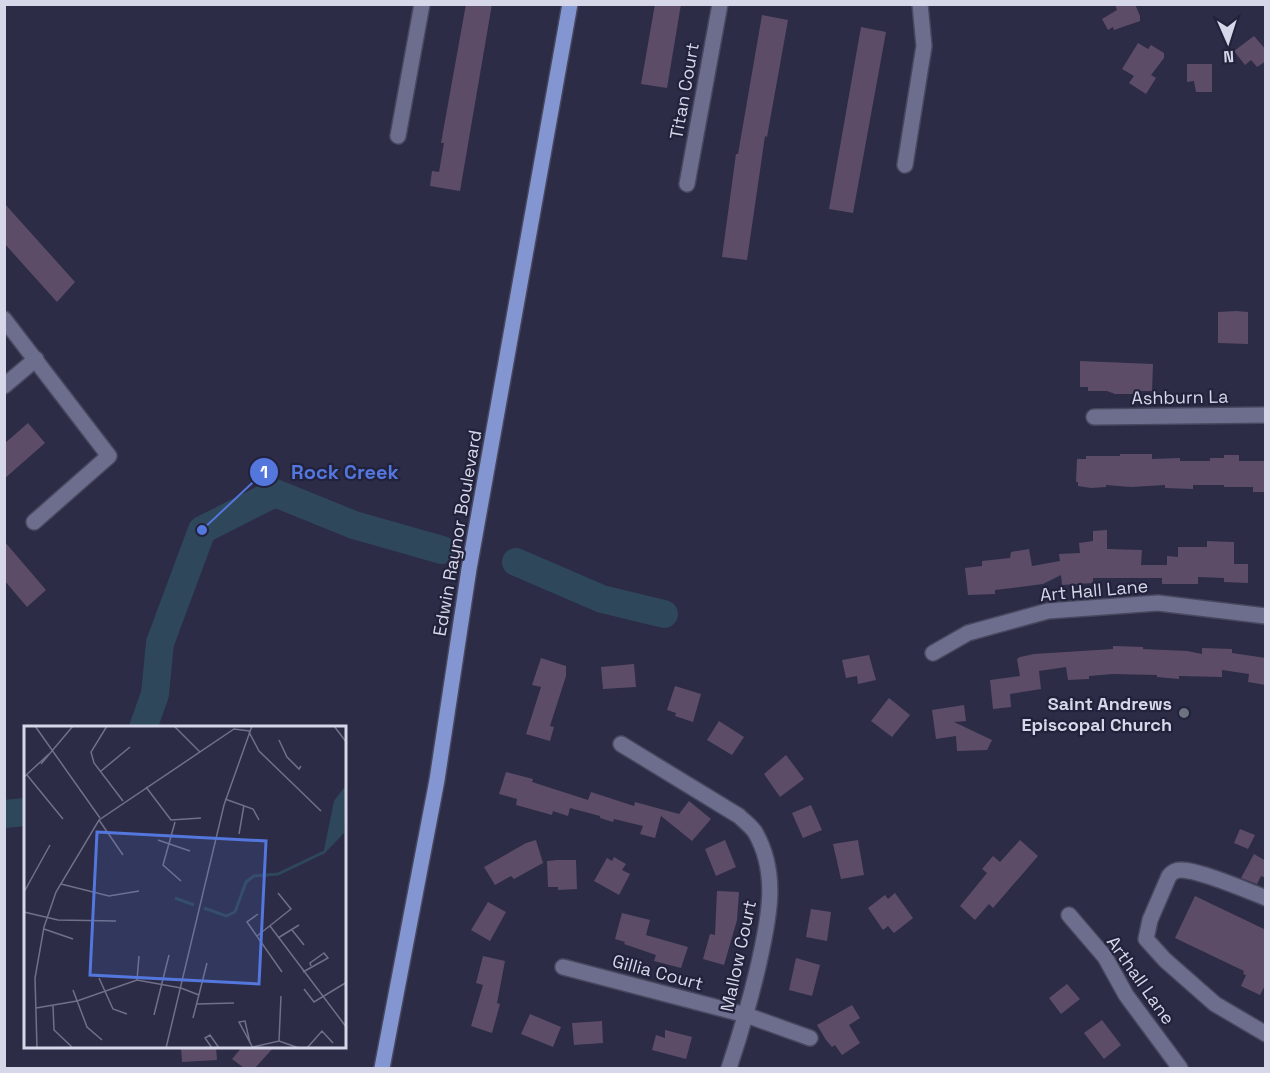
<svg xmlns="http://www.w3.org/2000/svg" width="1270" height="1073" font-family="'Space Grotesk',sans-serif">
<style>
.lines{fill:none;stroke-linecap:round;stroke-linejoin:round}
.river{stroke:#2f475b;stroke-width:28}
.building{fill:#5d4c67}
.minor-casing{stroke:#47475e;stroke-width:18}
.major-casing{stroke:#47475e;stroke-width:18}
.minor{stroke:#6d6e8e;stroke-width:15}
.major{stroke:#8496d1;stroke-width:15}
.worship-dot{fill:#6b7280;stroke:#22223c;stroke-width:2}
.labels{text-anchor:middle;dominant-baseline:central;stroke-width:4.5;stroke-linejoin:round;paint-order:stroke}
.street-label{font-size:18px;fill:#d6d7e9;stroke:#22223c}
.poi-label{font-size:18px;font-weight:bold;fill:#d6d7e9;stroke:#22223c;text-anchor:end}
.inset-river{fill:none;stroke:#2f475b;stroke-width:3}
.inset-road{fill:none;stroke:#707088;stroke-width:1.5}
.view{fill:#5477dd;fill-opacity:0.15;stroke:#5477dd;stroke-width:3}
.inset-edge{fill:none;stroke:#d6d7e9;stroke-width:3}
.leader{fill:none;stroke:#5477dd;stroke-width:2}
.callout-dot{fill:#5477dd;stroke:#22223c;stroke-width:2}
.mark-label{font-size:18px;text-anchor:middle;font-weight:bold;fill:#fff}
.callout-label{font-size:20px;text-anchor:middle;font-weight:bold;fill:#5477dd;stroke:#22223c;stroke-width:4.5;stroke-linejoin:round;paint-order:stroke}
</style>
<rect width="100%" height="100%" fill="#2c2c47"/>
<g class="lines">
<g class="river">
<path d="M 516,562 L 602,599 L 664,614"/>
<path d="M 143,728 L 155,694 L 160,643 L 202,530 L 275,493 L 354,525 L 442,550"/>
<path d="M 4,814 L 26,812"/>
</g>
</g>
<g class="building">
<path d="M 466,4 L 492,4 L 460,191 L 430,186 L 432,171 L 439,172 L 444,143 L 441,143 Z"/>
<path d="M 655,4 L 681,4 L 667,88 L 641,84 Z"/>
<path d="M 1115,4 L 1135,4 L 1140,16 L 1140,21 L 1114,30 L 1113,27 L 1108,30 L 1102,19 L 1117,10 Z"/>
<path d="M 762,15 L 788,20 L 767,137 L 765,136 L 747,260 L 722,257 L 736,154 L 738,154 Z"/>
<path d="M 861,27 L 886,32 L 853,213 L 829,209 Z"/>
<path d="M 1254,36 L 1266,50 L 1266,61 L 1257,67 L 1251,60 L 1245,65 L 1234,51 Z"/>
<path d="M 1138,43 L 1148,49 L 1151,45 L 1164,53 L 1164,58 L 1151,75 L 1156,78 L 1146,94 L 1129,83 L 1134,76 L 1122,69 Z"/>
<path d="M 1187,64 L 1212,64 L 1212,92 L 1196,92 L 1194,81 L 1187,82 Z"/>
<path d="M 4,203 L 75,282 L 57,302 L 4,243 Z"/>
<path d="M 1236,311 L 1248,312 L 1248,344 L 1218,343 L 1218,312 Z"/>
<path d="M 1080,361 L 1153,364 L 1152,391 L 1139,391 L 1139,394 L 1115,394 L 1107,391 L 1088,391 L 1088,387 L 1080,387 Z"/>
<path d="M 28,423 L 45,443 L 4,479 L 4,444 Z"/>
<path d="M 1120,454 L 1152,454 L 1152,459 L 1180,458 L 1180,461 L 1210,461 L 1210,458 L 1224,458 L 1224,455 L 1239,455 L 1239,461 L 1266,461 L 1266,492 L 1253,492 L 1253,487 L 1224,487 L 1224,485 L 1193,485 L 1193,489 L 1165,488 L 1165,485 L 1131,487 L 1106,485 L 1106,487 L 1091,488 L 1078,486 L 1078,482 L 1076,482 L 1077,459 L 1086,459 L 1086,456 L 1120,456 Z"/>
<path d="M 1107,530 L 1107,549 L 1142,550 L 1141,565 L 1167,565 L 1167,556 L 1178,557 L 1178,547 L 1207,547 L 1207,541 L 1234,542 L 1234,564 L 1248,564 L 1248,583 L 1224,582 L 1224,578 L 1198,577 L 1198,584 L 1162,584 L 1162,578 L 1093,578 L 1093,583 L 1062,585 L 1061,575 L 1043,584 L 995,590 L 995,594 L 968,595 L 965,568 L 982,566 L 982,561 L 1010,558 L 1011,552 L 1029,549 L 1032,566 L 1060,561 L 1059,554 L 1080,553 L 1079,543 L 1093,541 L 1093,531 Z"/>
<path d="M 4,541 L 46,590 L 27,607 L 4,580 Z"/>
<path d="M 1113,646 L 1143,647 L 1143,649 L 1187,651 L 1202,654 L 1202,648 L 1232,649 L 1232,653 L 1266,658 L 1266,685 L 1248,682 L 1249,674 L 1222,670 L 1222,677 L 1179,676 L 1179,679 L 1157,677 L 1157,675 L 1113,674 L 1089,676 L 1089,679 L 1068,680 L 1066,667 L 1039,671 L 1041,689 L 1010,694 L 1011,707 L 993,709 L 990,680 L 1020,676 L 1017,659 L 1020,657 L 1034,654 L 1113,649 Z"/>
<path d="M 869,655 L 876,680 L 858,684 L 857,676 L 846,678 L 842,660 Z"/>
<path d="M 541,658 L 566,666 L 566,676 L 550,726 L 554,727 L 550,741 L 526,734 L 541,687 L 532,685 Z"/>
<path d="M 634,664 L 636,687 L 603,689 L 601,667 Z"/>
<path d="M 675,686 L 701,694 L 693,722 L 675,716 L 676,713 L 667,710 Z"/>
<path d="M 889,698 L 910,715 L 892,737 L 871,721 Z"/>
<path d="M 964,705 L 966,721 L 954,722 L 992,740 L 987,750 L 957,751 L 956,736 L 936,739 L 932,710 Z"/>
<path d="M 719,721 L 744,737 L 732,755 L 707,740 Z"/>
<path d="M 786,755 L 804,779 L 780,797 L 764,774 Z"/>
<path d="M 506,772 L 533,779 L 532,782 L 588,800 L 591,792 L 634,806 L 635,802 L 679,814 L 689,801 L 711,819 L 692,841 L 661,816 L 655,838 L 640,834 L 643,826 L 614,819 L 613,822 L 600,818 L 600,816 L 570,808 L 568,816 L 553,811 L 552,815 L 516,805 L 517,799 L 499,794 Z"/>
<path d="M 811,805 L 822,830 L 803,838 L 792,813 Z"/>
<path d="M 1240,829 L 1255,835 L 1248,849 L 1234,843 Z"/>
<path d="M 536,840 L 543,863 L 514,879 L 511,876 L 495,885 L 484,867 L 526,843 Z"/>
<path d="M 725,840 L 736,867 L 716,876 L 705,849 Z"/>
<path d="M 858,840 L 864,875 L 841,879 L 833,844 Z"/>
<path d="M 1020,840 L 1038,856 L 993,908 L 989,904 L 975,920 L 960,906 L 987,873 L 982,869 L 993,856 L 1000,862 Z"/>
<path d="M 1254,854 L 1266,861 L 1266,878 L 1261,876 L 1257,884 L 1241,878 Z"/>
<path d="M 614,857 L 626,864 L 622,870 L 630,874 L 619,895 L 594,881 L 607,858 L 612,861 Z"/>
<path d="M 557,860 L 576,860 L 577,889 L 558,890 L 558,887 L 548,887 L 547,861 Z"/>
<path d="M 717,891 L 739,892 L 737,920 L 724,965 L 703,959 L 710,934 L 715,935 Z"/>
<path d="M 895,893 L 913,918 L 894,933 L 888,926 L 883,930 L 868,908 L 885,895 L 888,899 Z"/>
<path d="M 1195,896 L 1266,930 L 1266,983 L 1260,995 L 1241,986 L 1246,975 L 1243,974 L 1244,971 L 1175,938 Z"/>
<path d="M 488,902 L 506,912 L 490,941 L 471,930 Z"/>
<path d="M 811,909 L 831,912 L 827,941 L 806,937 Z"/>
<path d="M 622,913 L 650,920 L 646,935 L 688,947 L 681,968 L 654,961 L 656,955 L 624,944 L 625,942 L 615,939 Z"/>
<path d="M 483,956 L 505,961 L 497,1003 L 500,1004 L 492,1033 L 471,1026 L 483,985 L 476,983 Z"/>
<path d="M 796,958 L 820,965 L 812,996 L 789,990 Z"/>
<path d="M 1067,984 L 1080,999 L 1061,1014 L 1049,998 Z"/>
<path d="M 852,1005 L 860,1018 L 849,1025 L 860,1043 L 842,1055 L 835,1045 L 832,1047 L 826,1040 L 817,1025 Z"/>
<path d="M 530,1014 L 561,1027 L 553,1047 L 521,1034 Z"/>
<path d="M 1102,1020 L 1121,1045 L 1104,1059 L 1084,1033 Z"/>
<path d="M 602,1021 L 603,1043 L 574,1045 L 572,1023 Z"/>
<path d="M 665,1030 L 692,1037 L 686,1059 L 652,1050 L 656,1035 L 665,1038 Z"/>
<path d="M 181,1047 L 216,1047 L 217,1060 L 182,1062 Z"/>
<path d="M 242,1047 L 274,1047 L 255,1068 L 244,1068 L 232,1059 Z"/>
</g>
<g class="lines">
<defs>
<g id="minor">
<path d="M 398,136 L 422,4"/>
<path d="M 905,165 L 924,46 L 920,4"/>
<path d="M 687,184 L 720,4"/>
<path d="M 4,319 L 109,456 L 34,522"/>
<path d="M 4,386 L 36,359"/>
<path d="M 1094,417 L 1266,415"/>
<path d="M 933,653 L 968,633 L 1048,611 L 1158,603 L 1266,616"/>
<path d="M 621,744 L 739,816 C 744,821 751,826 755,832 C 780,875 768,922 758,967 C 750,1001 740,1035 729,1068"/>
<path d="M 1266,898 C 1246,890 1199,870 1181,870 C 1175,870 1172,872 1169,876 L 1150,920 L 1146,939 L 1165,960 L 1215,1004 L 1266,1034"/>
<path d="M 1069,915 L 1105,957 L 1126,995 L 1180,1068"/>
<path d="M 563,967 L 746,1015 L 810,1038"/>
</g>
<path id="major" d="M 382,1068 L 437,780 L 469,569 L 570,4"/>
</defs>
<use href="#minor" class="minor-casing"/>
<use href="#major" class="major-casing"/>
<use href="#minor" class="minor"/>
<use href="#major" class="major"/>
</g>
<circle class="worship-dot" cx="1184" cy="713" r="6"/>
<g class="labels">
<g class="street-label">
<text transform="translate(684 91) rotate(-80)">Titan Court</text>
<text transform="translate(1180 397) rotate(-1)">Ashburn La</text>
<text transform="translate(457 533) rotate(-80)">Edwin Raynor Boulevard</text>
<text transform="translate(1094 590) rotate(-5)">Art Hall Lane</text>
<text transform="translate(738 956) rotate(-78)">Mallow Court</text>
<text transform="translate(658 972) rotate(15)">Gillia Court</text>
<text transform="translate(1141 980) rotate(55)">Arthall Lane</text>
</g>
<g class="poi-label">
<text x="1172" y="703">Saint Andrews<tspan x="1172" dy="21">Episcopal Church</tspan></text>
</g>
</g>
<g transform="translate(24 726)">
<rect width="322" height="322" fill="#2c2c47"/>
<path d="M 322,59 L 320,107 L 299,129 L 310,75 Z" fill="#2f475b"/>
<path class="inset-river" d="M 151,172 L 170,179M 180,182 L 202,190 L 211,186 L 222,156 L 230,150 L 254,148 L 300,126"/>
<path class="inset-road" d="M 11,0 L 76,92M 83,0 L 67,26 L 70,37 L 99,75M 150,0 L 176,26M 310,0 L 323,17M 225,6 L 235,25 L 297,85M 255,14 L 263,31 L 275,43 L 277,40M 17,38 L 49,0M 77,45 L 106,21M 3,49 L 39,93M 0,51 L 25,28M 122,61 L 147,94 L 177,92M 201,73 L 229,83 L 235,94M 75,94 L 99,129M 151,96 L 139,139 L 157,155M 215,108 L 220,79M 134,114 L 166,125M 37,158 L 85,170 L 115,165M 0,166 L 26,119M 0,186 L 34,194 L 92,195M 234,188 L 223,196 L 258,246M 246,200 L 323,302M 20,203 L 49,213M 268,204 L 280,219M 233,210 L 267,183 L 254,167M 254,212 L 275,199M 279,246 L 304,232 L 300,227 L 286,237 L 287,240M 75,252 L 89,283 L 103,288M 113,254 L 115,230M 280,263 L 290,276 L 323,256M 49,264 L 63,301 L 78,314M 173,278 L 210,277M 29,280 L 30,304 L 48,321M 12,282 L 53,275 L 113,254 L 157,262 L 175,269M 130,289 L 145,229M 169,292 L 183,237M 255,315 L 257,270M 226,317 L 221,295 L 215,296 L 229,322M 229,321 L 255,315 L 275,322M 13,322 L 11,252 L 20,201 L 32,166 L 75,94 L 210,3 L 226,5M 142,322 L 200,79 L 228,0M 188,322 L 181,312 L 186,309 L 195,322M 283,322 L 298,305 L 309,317"/>
<path class="view" d="M 73,106 L 242,115 L 235,258 L 66,249 Z"/>
<rect width="322" height="322" class="inset-edge"/>
</g>
<path class="leader" d="M202 530L264 472"/>
<g class="callout-dot">
<circle cx="202" cy="530" r="6"/>
<circle cx="264" cy="472" r="15"/>
</g>
<g class="mark-label">
<text x="264" y="478">1</text>
</g>
<g class="callout-label">
<text x="345" y="479">Rock Creek</text>
</g>
<rect width="1270" height="1073" fill="none" stroke="#d6d7e9" stroke-width="12"/>
<g transform="translate(1228 42) rotate(177)" stroke="#22223c" stroke-width="4.5" paint-order="stroke">
<path d="M0-4.5L10 22L0 15L-10 22Z" fill="#d6d7e9"/>
<text y="-9" font-size="16" font-weight="bold" text-anchor="middle" fill="#d6d7e9">N</text>
</g>
</svg>
